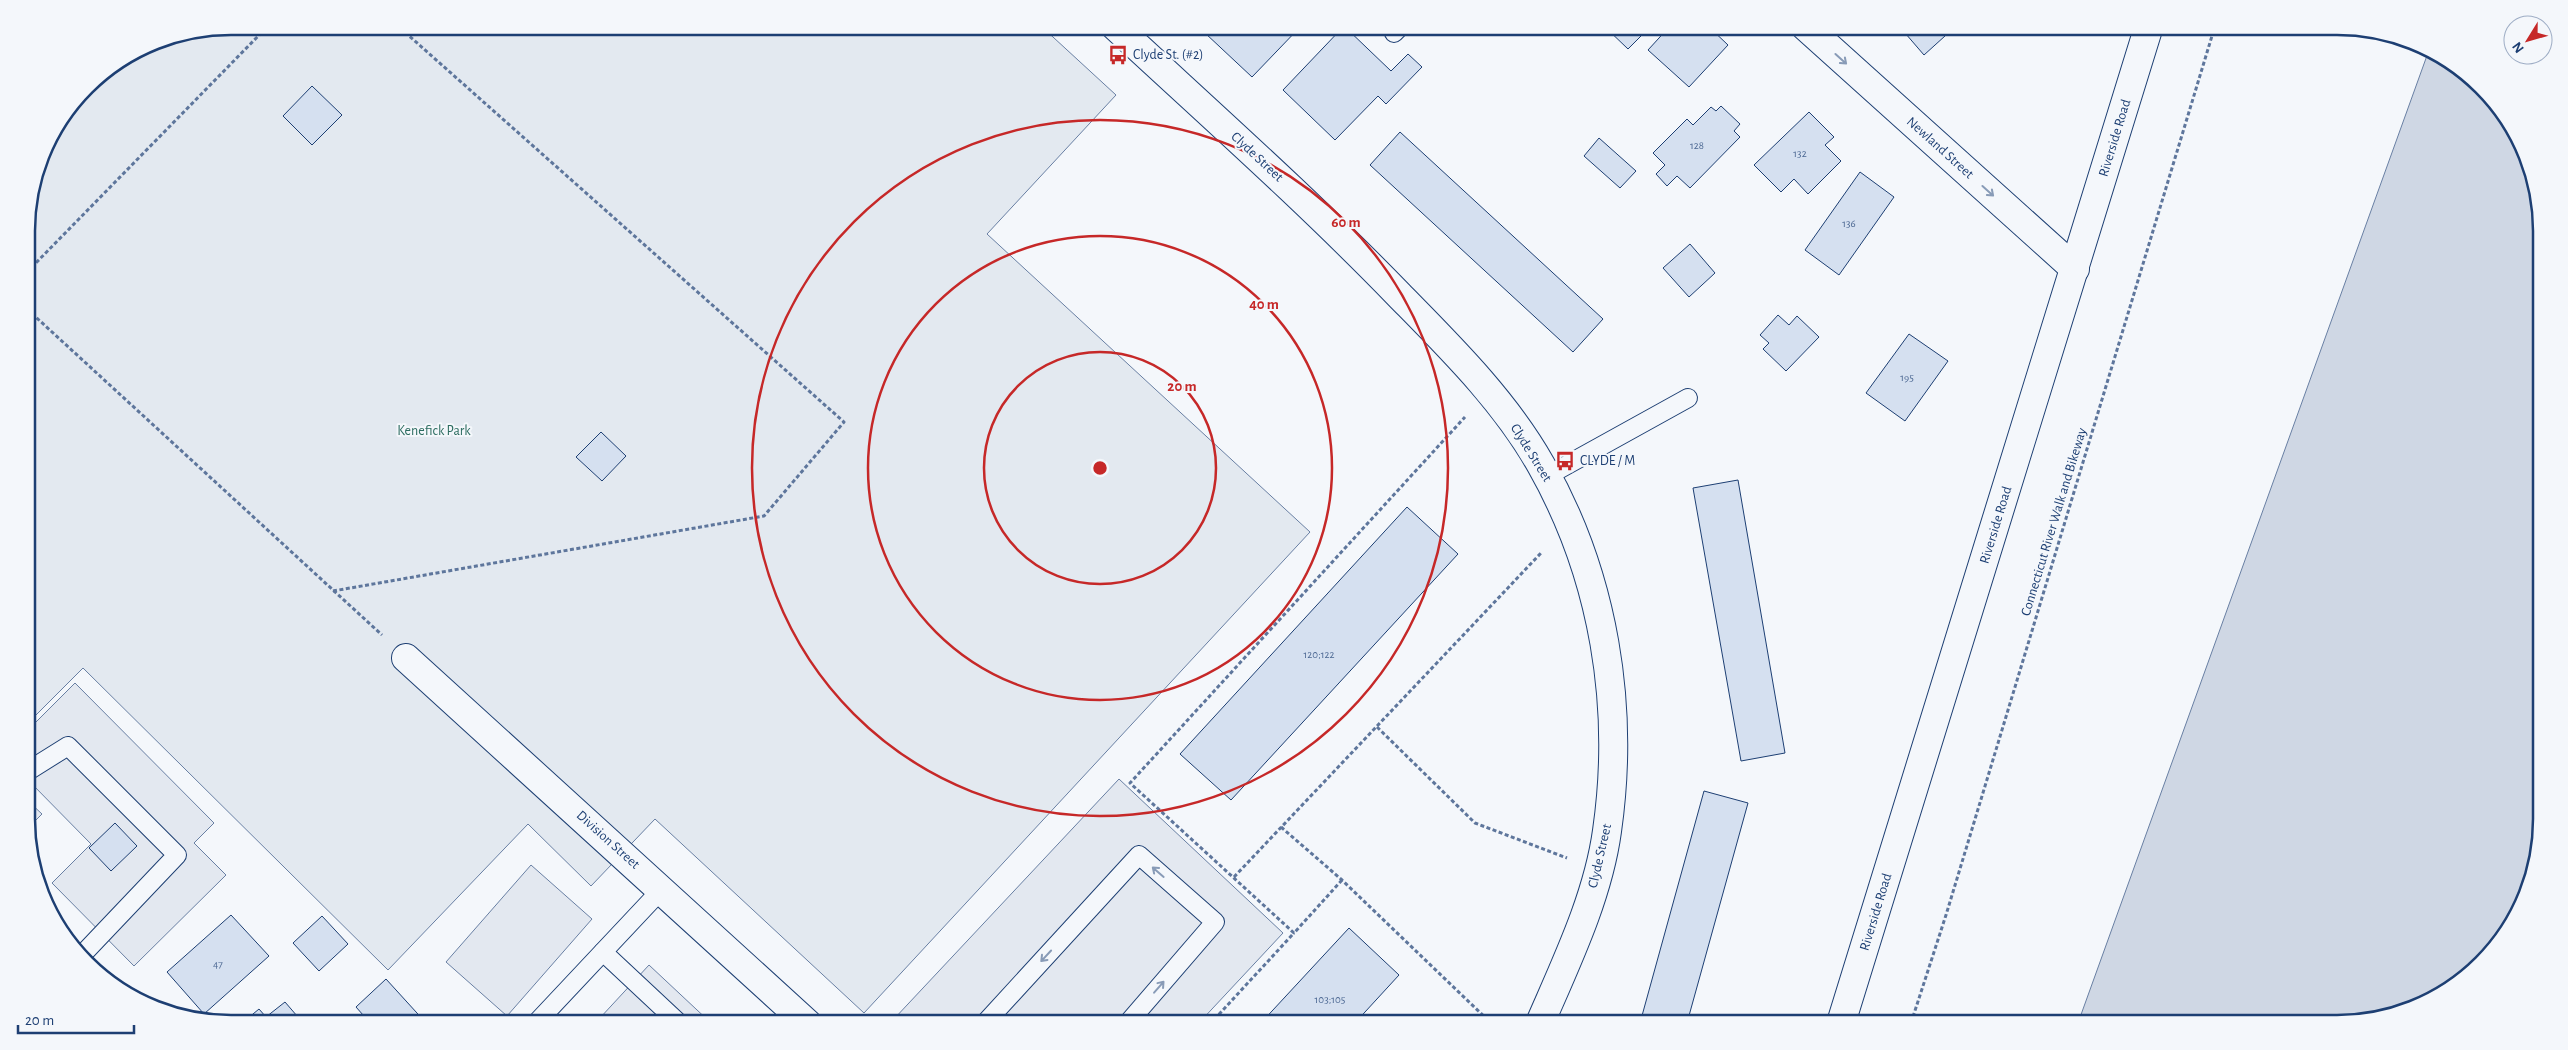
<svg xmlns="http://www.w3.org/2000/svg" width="2568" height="1050" font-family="'Alegreya Sans',sans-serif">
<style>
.green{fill:#e3e9f0;stroke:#687fa3}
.parking{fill:#e3e8f0;stroke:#687fa3}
.water{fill:#cfd7e4;stroke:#687fa3}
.building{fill:#d5e0f0;stroke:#1d3f73}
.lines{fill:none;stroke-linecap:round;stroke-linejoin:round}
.service-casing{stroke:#1d3f73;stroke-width:20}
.minor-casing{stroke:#1d3f73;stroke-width:30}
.tertiary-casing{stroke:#1d3f73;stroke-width:30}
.path{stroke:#5e769c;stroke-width:3;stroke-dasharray:4 2.5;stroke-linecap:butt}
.service{stroke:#f4f7fb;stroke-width:18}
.minor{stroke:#f4f7fb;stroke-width:28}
.tertiary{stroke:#f4f7fb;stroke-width:28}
.oneway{stroke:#889bb7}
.ring{fill:none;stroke:#c62828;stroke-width:2.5}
.labels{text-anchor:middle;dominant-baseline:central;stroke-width:4;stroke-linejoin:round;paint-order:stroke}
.number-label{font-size:11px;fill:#4b6792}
.poi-label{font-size:14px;fill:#1d3f73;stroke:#f4f7fb;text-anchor:start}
.street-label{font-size:14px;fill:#1d3f73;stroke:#f4f7fb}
.park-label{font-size:14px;fill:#2c6c60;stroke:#f4f7fb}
.rim{fill:none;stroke:#1d3f73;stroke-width:2.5}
.centre{fill:#c62828;stroke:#f4f7fb;stroke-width:2.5}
.ring-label{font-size:15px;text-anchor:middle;font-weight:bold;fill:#c62828;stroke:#f4f7fb;stroke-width:4;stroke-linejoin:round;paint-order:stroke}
</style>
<rect width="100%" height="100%" fill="#f4f7fb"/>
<path class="green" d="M 231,26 L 1041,26 L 1116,95 L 987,234 L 1310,532 L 864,1013 L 655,819 L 591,886 L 528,824 L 388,970 L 83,668 L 28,723 L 27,217 L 47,141 L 96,77 L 153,42 Z"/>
<g class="parking">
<path d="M 75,683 L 214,823 L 194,843 L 226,875 L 134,966 L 52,883 L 91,844 L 28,780 L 28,730 Z"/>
<path d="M 1119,779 L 1283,933 L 1198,1024 L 897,1024 L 893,1020 Z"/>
<path d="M 28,801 L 42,814 L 28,828 Z"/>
<path d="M 531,865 L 592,919 L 507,1016 L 446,962 Z"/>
<path d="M 649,965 L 712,1024 L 604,1024 L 599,1019 Z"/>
</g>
<path class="water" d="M 2429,50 L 2461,68 L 2499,106 L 2526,152 L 2540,205 L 2542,819 L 2526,897 L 2499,944 L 2461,982 L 2403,1013 L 2350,1023 L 2078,1023 Z"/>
<g class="building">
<path d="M 1211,26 L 1301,26 L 1252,77 L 1205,33 Z"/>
<path d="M 1344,26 L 1391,71 L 1408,54 L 1422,67 L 1386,104 L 1378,96 L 1335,140 L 1283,90 Z"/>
<path d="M 1604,26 L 1651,26 L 1628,49 Z"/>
<path d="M 1670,26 L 1708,26 L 1728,45 L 1689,87 L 1648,50 Z"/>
<path d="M 1899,26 L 1956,26 L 1924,55 Z"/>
<path d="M 312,86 L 342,115 L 312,145 L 283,116 Z"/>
<path d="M 1721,106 L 1740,124 L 1734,131 L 1740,137 L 1690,188 L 1677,176 L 1667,186 L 1656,174 L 1665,165 L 1653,153 L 1687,119 L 1693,125 L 1711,107 L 1716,111 Z"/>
<path d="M 1809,112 L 1834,137 L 1825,145 L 1841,161 L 1808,194 L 1794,179 L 1781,192 L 1754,165 Z"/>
<path d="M 1400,132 L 1603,319 L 1573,352 L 1370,165 Z"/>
<path d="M 1599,138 L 1636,171 L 1620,188 L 1584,156 Z"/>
<path d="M 1860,172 L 1894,197 L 1839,275 L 1805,250 Z"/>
<path d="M 1690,244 L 1715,273 L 1689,297 L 1663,268 Z"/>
<path d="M 1778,315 L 1789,325 L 1797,316 L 1819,337 L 1786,371 L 1763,349 L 1769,343 L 1760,335 Z"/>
<path d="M 1909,334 L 1948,361 L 1905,421 L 1866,393 Z"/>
<path d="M 601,432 L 626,456 L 602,481 L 576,457 Z"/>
<path d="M 1738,480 L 1785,753 L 1741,761 L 1693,488 Z"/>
<path d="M 1407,507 L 1458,554 L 1231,800 L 1180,754 Z"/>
<path d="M 1704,791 L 1748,803 L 1687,1023 L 1640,1023 Z"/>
<path d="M 115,823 L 137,846 L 111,871 L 89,848 Z"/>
<path d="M 231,915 L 269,956 L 204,1014 L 167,972 Z"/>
<path d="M 322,916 L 348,944 L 319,971 L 293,943 Z"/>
<path d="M 1349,928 L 1399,975 L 1354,1024 L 1260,1024 Z"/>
<path d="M 386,979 L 427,1024 L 395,1024 L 392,1020 L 387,1024 L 371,1024 L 356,1007 Z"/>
<path d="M 285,1002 L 304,1024 L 241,1024 L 259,1009 L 266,1017 Z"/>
</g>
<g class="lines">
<defs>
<g id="service">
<path d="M 1394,33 L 1401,26"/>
<path d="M 1547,476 L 1688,398"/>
<path d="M 28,771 L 68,746 L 177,855 L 81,956"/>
<path d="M 603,952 L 680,1024"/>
<path d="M 538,1021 L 662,889"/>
<path d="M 984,1024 L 1139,855 L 1215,922 L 1127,1024"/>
</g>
<g id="minor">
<path d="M 1115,26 C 1211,115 1308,201 1399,295 C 1450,347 1505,401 1541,465 C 1604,576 1625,706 1607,831 C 1598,897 1566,963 1540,1023"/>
<path d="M 1805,26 L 2075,269"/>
<path d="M 406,658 L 808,1024"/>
</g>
<path id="tertiary" d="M 1841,1023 L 2149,26"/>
</defs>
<use href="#service" class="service-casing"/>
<use href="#minor" class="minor-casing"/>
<use href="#tertiary" class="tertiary-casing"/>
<g class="path">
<path d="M 27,272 L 268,26"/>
<path d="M 27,309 L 382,635"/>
<path d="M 333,591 L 764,516 L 844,422 L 398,26"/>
<path d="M 1377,727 L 1475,823 L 1567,858"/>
<path d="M 1281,827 L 1342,880 L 1491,1023"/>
<path d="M 1234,877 L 1541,553"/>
<path d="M 1342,880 L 1294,933 L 1130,783 L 1465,417"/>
<path d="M 580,1017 L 587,1024"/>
<path d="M 1911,1023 L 1946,915 L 2215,26"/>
<path d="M 1210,1024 L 1294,933"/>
</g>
<use href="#service" class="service"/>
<use href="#minor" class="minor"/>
<use href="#tertiary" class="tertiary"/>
</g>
<defs><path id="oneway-shaft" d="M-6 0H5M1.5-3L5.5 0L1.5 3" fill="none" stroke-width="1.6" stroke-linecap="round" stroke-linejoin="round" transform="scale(1.25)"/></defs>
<g class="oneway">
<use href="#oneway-shaft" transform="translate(1841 59) rotate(42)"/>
<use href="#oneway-shaft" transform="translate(1988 191) rotate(42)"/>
<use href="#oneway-shaft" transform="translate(1158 872) rotate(-139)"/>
<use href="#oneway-shaft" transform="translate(1046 956) rotate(133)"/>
<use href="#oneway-shaft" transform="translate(1159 987) rotate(-49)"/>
</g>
<g class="ring">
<circle cx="1100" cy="468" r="116"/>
<circle cx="1100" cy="468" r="232"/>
<circle cx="1100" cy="468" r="348"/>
</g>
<defs>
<symbol id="bus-bare" viewBox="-9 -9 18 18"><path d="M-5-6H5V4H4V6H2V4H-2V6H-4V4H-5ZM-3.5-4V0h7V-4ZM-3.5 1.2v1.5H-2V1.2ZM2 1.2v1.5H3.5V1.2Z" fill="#c62828" stroke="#f4f7fb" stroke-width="2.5" paint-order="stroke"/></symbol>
</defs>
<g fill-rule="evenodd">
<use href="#bus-bare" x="1104" y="41" width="28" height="28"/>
<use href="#bus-bare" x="1551" y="447" width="28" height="28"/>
</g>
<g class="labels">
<g class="number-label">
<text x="1697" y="145">128</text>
<text x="1800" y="153">132</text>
<text x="1849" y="223">136</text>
<text x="1907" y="377">195</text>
<text x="1319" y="654">120;122</text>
<text x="218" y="964">47</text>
<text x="1330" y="999">103;105</text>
</g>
<g class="poi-label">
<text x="1133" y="55">Clyde St. (#2)</text>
<text x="1580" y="461">CLYDE / M</text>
</g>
<g class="street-label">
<text transform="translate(2115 138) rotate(-73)">Riverside Road</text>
<text transform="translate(1940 148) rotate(42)">Newland Street</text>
<text transform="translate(1257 157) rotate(43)">Clyde Street</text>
<text transform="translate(1531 453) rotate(58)">Clyde Street</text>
<text transform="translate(2054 522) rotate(-73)">Connecticut River Walk and Bikeway</text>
<text transform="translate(1996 525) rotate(-73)">Riverside Road</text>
<text transform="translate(608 840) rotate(42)">Division Street</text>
<text transform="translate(1600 856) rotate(-77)">Clyde Street</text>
<text transform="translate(1876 912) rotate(-73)">Riverside Road</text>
</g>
<g class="park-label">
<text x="434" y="431">Kenefick Park</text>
</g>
</g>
<path d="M0 0H2568V1050H0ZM231 35H2337A196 196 0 0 1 2533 231V819A196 196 0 0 1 2337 1015H231A196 196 0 0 1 35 819V231A196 196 0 0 1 231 35Z" fill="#f4f7fb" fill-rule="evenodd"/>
<path class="rim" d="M231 35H2337A196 196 0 0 1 2533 231V819A196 196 0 0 1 2337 1015H231A196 196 0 0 1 35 819V231A196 196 0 0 1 231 35Z"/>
<circle cx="1100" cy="468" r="8" class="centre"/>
<g class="ring-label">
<text x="1346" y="227">60 m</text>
<text x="1264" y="309">40 m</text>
<text x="1182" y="391">20 m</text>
</g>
<g transform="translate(2528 40) rotate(233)"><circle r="24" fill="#f4f7fb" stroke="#9eadc5"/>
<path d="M0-4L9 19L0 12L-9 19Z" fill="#c62828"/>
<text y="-8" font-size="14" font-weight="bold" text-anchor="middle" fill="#1d3f73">N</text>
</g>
<path d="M18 1025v8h116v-8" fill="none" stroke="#1d3f73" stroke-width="2.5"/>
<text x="25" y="1025" font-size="15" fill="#1d3f73" stroke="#f4f7fb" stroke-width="4" paint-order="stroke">20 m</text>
</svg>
